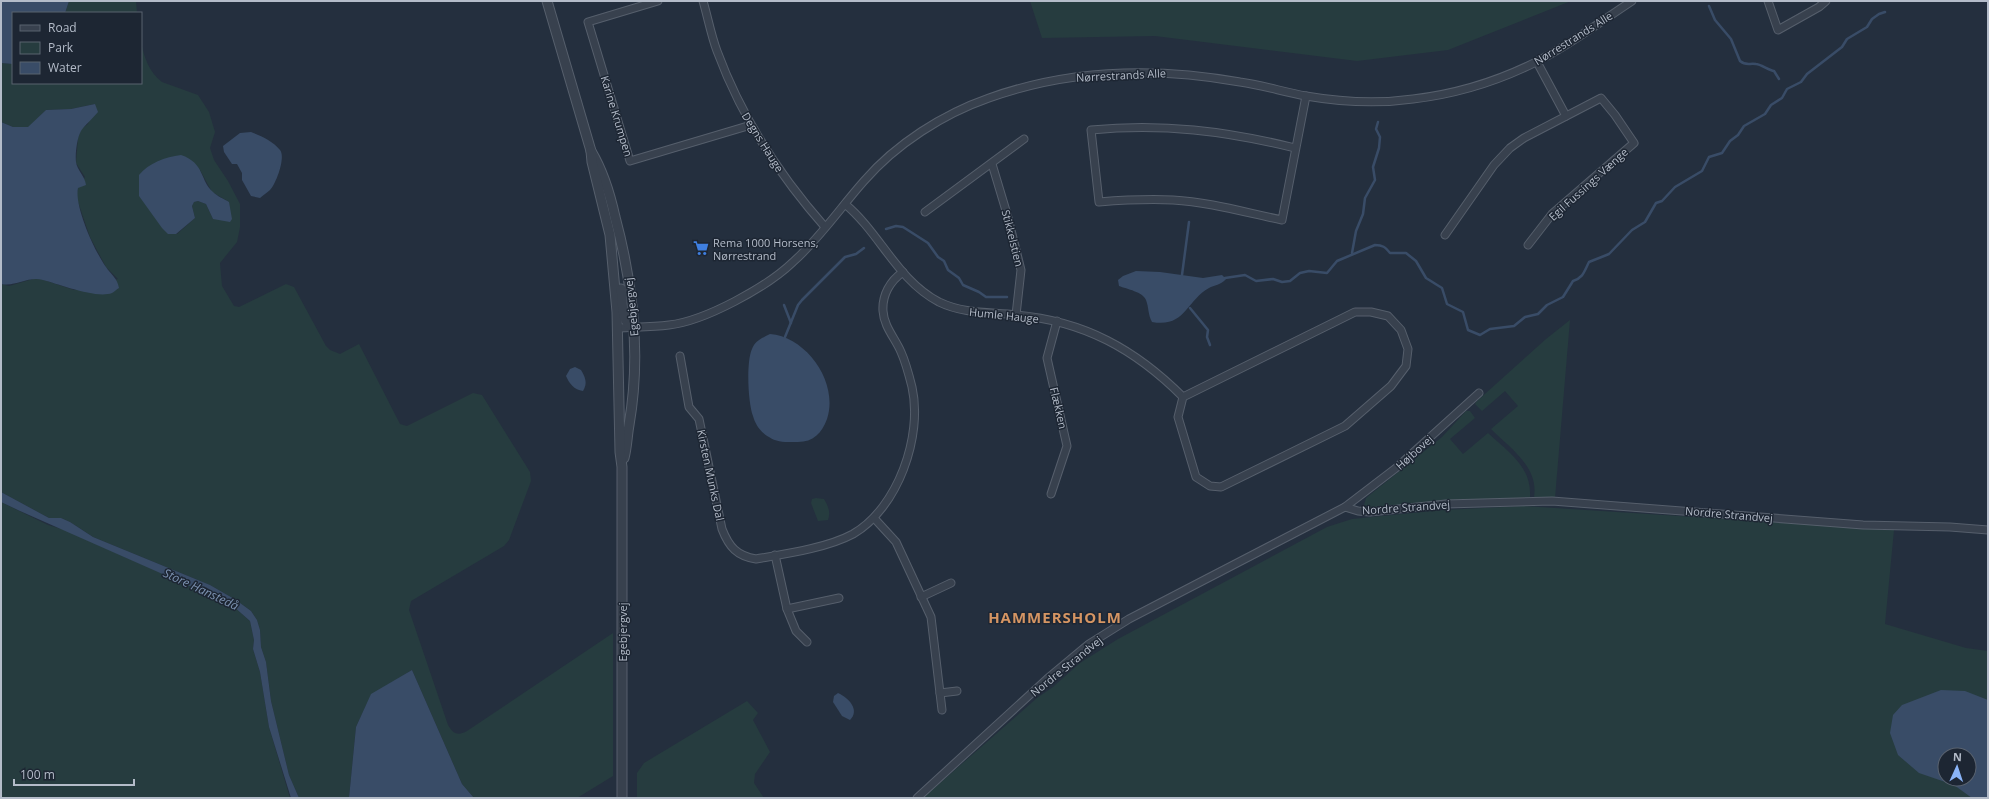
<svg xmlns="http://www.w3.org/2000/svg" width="1989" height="799" font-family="'Open Sans',sans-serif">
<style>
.green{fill:#263c3f;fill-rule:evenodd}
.water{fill:#394c67;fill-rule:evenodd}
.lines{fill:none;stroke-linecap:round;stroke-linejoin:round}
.stream{stroke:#394c67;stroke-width:2.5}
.minor-casing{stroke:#565f6c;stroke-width:9}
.tertiary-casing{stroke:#565f6c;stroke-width:11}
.minor{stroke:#38414e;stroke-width:7}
.tertiary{stroke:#38414e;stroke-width:9}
.labels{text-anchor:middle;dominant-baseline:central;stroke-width:3;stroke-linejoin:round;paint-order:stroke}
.street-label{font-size:11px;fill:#b4bcc9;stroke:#1d2633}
.poi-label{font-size:11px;fill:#b4bcc9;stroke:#1d2633;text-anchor:start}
.water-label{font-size:12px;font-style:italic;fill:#7c92b1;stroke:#1d2633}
.district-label{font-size:15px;font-weight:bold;letter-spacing:1px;fill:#d59563;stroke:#1d2633}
</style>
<rect width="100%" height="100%" fill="#242f3e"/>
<g class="green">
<path d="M 69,1 L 136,1 L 137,13 L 65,13 Z"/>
<path d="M 1030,1 L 1571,1 L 1448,50 L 1357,61 L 1155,36 L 1042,38 Z"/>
<path d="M 141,42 C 144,57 149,72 162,82 L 198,95 L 209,112 L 215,132 L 210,148 L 214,160 L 228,181 L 240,204 L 240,227 L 237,242 L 220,263 L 222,286 L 234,306 L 239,307 L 286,284 L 294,287 L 326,346 L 330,350 L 340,354 L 359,344 L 400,424 L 407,426 L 473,393 L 482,395 L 530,472 L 531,481 L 509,540 L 504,546 L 411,601 L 409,610 L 448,725 C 453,734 458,736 467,731 L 613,633 L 613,776 L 577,798 L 474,798 L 462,784 L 412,670 L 371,695 L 356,727 L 349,798 L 299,798 L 289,775 L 271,701 L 266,662 L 261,647 L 260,630 L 257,620 L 251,611 L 236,600 L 210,585 L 93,537 L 70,522 L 61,518 L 49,518 L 1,492 L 1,284 L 9,286 L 33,279 L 41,279 L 74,290 L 118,279 L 106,267 L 90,237 L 76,196 L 78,188 L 85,177 L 76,163 L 78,138 L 81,129 L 88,124 L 95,104 L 71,109 L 46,110 L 29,127 L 13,127 L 1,122 L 1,63 L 13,64 L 13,83 L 141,83 ZM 200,170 L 212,192 L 229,202 L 213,219 L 206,204 L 198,201 L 194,202 L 192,206 L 195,218 L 177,234 L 168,234 Z"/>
<path d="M 1570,320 L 1555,498 L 1534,497 C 1539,467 1510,448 1491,429 L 1518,406 L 1505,391 L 1482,411 L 1475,404 L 1476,402 L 1546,339 Z"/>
<path d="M 1466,411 L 1470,411 L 1475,418 L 1450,439 L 1463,454 L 1488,433 C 1508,452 1532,466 1530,498 L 1449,500 L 1372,508 L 1364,505 L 1366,498 L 1442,437 Z"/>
<path d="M 816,498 L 824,499 C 828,506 831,512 828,520 L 818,521 L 811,503 L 812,499 Z"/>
<path d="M 1,502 L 48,525 L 65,530 L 219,599 L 233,606 L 250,621 L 254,640 L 253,649 L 260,672 L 269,727 L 290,798 L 1,798 Z"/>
<path d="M 1524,506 L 1894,530 L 1885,624 L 1966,648 L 1988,651 L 1988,798 L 923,798 L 1037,698 L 1053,687 L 1080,663 L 1118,639 L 1327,527 L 1352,519 L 1443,510 ZM 1945,755 L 1969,755 L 1969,779 L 1945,779 Z"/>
<path d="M 747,701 L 758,713 L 753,720 L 770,752 L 755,774 L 754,783 L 764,798 L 637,798 L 637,773 L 644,763 Z"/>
</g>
<g class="water">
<path d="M 1,1 L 69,1 L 65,13 L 13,13 L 13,64 L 1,63 Z"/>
<path d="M 95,104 L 98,112 C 94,117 83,127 81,131 C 77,138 75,154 76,162 C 77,170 85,176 86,185 L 78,188 C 74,206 95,252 106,267 C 111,275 117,277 119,288 C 117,289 114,292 112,293 C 96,299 59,284 43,280 C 28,276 16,287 1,284 L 1,122 L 13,127 L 28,127 L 46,110 L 71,109 Z"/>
<path d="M 251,132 C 261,136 273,141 280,150 C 286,157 276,184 270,190 C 267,193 263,195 260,198 L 251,196 L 242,180 L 242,173 L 237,164 L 232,164 L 224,152 L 223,146 L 240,133 Z"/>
<path d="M 181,155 C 205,163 200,181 213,192 C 217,196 224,199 229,202 L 232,219 L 230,222 L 213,219 L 206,204 L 198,201 L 194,202 L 192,206 L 195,218 L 176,234 L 168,234 L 162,228 L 139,196 L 139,175 C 149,163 165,157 181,155 Z"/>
<path d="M 1136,271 L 1160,272 L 1203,278 L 1222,275 L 1226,279 C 1221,285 1214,285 1209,288 C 1186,301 1185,328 1152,322 C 1148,315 1149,308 1146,300 C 1143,292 1127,289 1119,286 L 1118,280 L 1123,276 Z"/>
<path d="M 770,334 C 807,337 839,383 827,419 C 822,433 813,442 798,442 C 789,442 777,443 769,437 C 761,433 755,424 753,416 C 748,403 746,362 752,349 C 755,341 762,338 770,334 Z"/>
<path d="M 575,367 L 581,370 C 585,377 588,383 583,391 C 574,390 569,383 566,376 L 570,369 Z"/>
<path d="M 1,492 L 49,518 L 61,518 L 70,522 L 93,537 L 210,585 L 236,600 L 251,611 L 257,620 L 260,630 L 261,647 L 266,662 L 271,701 L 289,775 L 299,798 L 291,798 L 269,727 L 260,672 L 253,649 L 254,640 L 250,621 L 233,606 L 219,599 L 20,511 L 1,502 Z"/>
<path d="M 412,670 L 462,784 L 474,798 L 349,798 L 356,727 L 371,694 Z"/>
<path d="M 1941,690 L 1965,691 L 1988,700 L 1988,798 L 1972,798 L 1954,785 L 1919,773 L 1898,755 L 1890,733 L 1893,715 L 1902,705 ZM 1945,755 L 1969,755 L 1969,779 L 1945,779 Z"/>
<path d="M 838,693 C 849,698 860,710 850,720 L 842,716 L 833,702 L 834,696 Z"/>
</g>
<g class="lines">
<g class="stream">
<path d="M 1709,6 L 1715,20 L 1731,39 L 1740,61 C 1746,66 1749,63 1756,64 C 1760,64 1769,70 1774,71 L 1779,79"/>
<path d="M 886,229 L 896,226 L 903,227 L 928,243 L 938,257 L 944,261 L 948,270 L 959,278 L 963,285 L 979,292 L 986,297 L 1007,297"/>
<path d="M 1352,253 L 1356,231 L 1363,214 L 1365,198 L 1375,180 L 1373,167 L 1379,148 L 1380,137 L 1376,129 L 1378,122"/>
<path d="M 1182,275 L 1189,222"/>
<path d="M 1225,278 L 1245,275 L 1256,281 L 1273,279 L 1282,282 L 1290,281 L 1300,273 L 1309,271 L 1327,273 L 1337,261 L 1375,245 C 1383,245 1385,247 1390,253 L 1406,253 L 1416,261 L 1426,278 L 1442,288 L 1447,304 L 1463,312 L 1468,330 L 1480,335 L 1490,329 L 1514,326 L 1525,317 L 1538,314 L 1547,305 L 1563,297 L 1573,281 C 1583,278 1584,272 1589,262 L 1609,254 L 1632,230 L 1645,222 L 1656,203 L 1662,201 L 1675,187 L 1702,171 L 1709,157 L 1722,153 L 1730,141 L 1738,135 L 1744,126 L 1765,114 L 1771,105 L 1782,98 L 1787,89 L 1801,82 L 1807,74 L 1842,47 L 1847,39 L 1867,27 L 1872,19 L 1879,14 L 1885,12"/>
<path d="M 784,305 L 791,323"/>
<path d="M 1190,308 L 1208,330 L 1207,337 L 1210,345"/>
<path d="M 785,337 L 798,305 L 802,300 L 845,257 L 856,254 L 864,248"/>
</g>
<defs>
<g id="minor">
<path d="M 658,1 L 588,22 L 630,161 L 751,125"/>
<path d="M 703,1 C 708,18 711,35 717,51 C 741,116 779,175 825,227"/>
<path d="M 1768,1 L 1778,30 L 1819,7 L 1826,1"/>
<path d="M 1537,62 L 1566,116"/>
<path d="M 1295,148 C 1226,131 1162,123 1091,130 L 1099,202 C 1124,200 1149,199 1173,200 C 1210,202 1247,213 1282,220 L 1306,96"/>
<path d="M 992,164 L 1007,214 L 1021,270 L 1016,315"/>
<path d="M 845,204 C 880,233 897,280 939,302 C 964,314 989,312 1016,315 C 1084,321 1135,349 1183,397"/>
<path d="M 925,212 L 1024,139"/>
<path d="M 1445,235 L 1494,165 L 1510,148 L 1524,138 L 1601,98 L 1615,115 L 1634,143 L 1552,214 L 1528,245"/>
<path d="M 1355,312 L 1371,312 L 1388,316 L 1401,330 L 1408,349 L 1406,366 L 1391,386 L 1345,426 L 1221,487 L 1210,486 L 1196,477 L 1178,417 L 1183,397 Z"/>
<path d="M 618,328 C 635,327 652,327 669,325 C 705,321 767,287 793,262 C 820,238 840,208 864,181 C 896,144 943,114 989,98 C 1070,69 1156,67 1240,82 C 1262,85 1284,92 1306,96 C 1341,102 1378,104 1413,99 C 1456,94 1498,81 1536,62 C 1570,45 1600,22 1632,1"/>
<path d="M 680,356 L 689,407 L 699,419 L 722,529 C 729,547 737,556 756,559 C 785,554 827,548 853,534 C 898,508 923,436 912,387 C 909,375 906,363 901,352 C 895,338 884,327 883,311 C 882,295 890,281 903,272"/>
<path d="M 1051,494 L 1067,446 L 1047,358 L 1057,321"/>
<path d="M 1345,507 L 1396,468 L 1479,393"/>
<path d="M 874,518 L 896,542 L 931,617 L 942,710"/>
<path d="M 775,555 L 787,609 L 796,631 L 807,642"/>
<path d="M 921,597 L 951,583"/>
<path d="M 787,609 L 839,598"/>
<path d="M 940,693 L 957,691"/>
<path d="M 917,798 L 1047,679 L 1089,644 L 1129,619 L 1345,507 L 1358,511 L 1370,512 L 1446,504 L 1552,501 L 1863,525 L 1950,527 L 1988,530"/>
</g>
<g id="tertiary">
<path d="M 547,1 L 591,151 C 603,171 610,194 615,217 C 633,284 641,356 629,425 C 627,436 627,447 624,458"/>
<path d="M 591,151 L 592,162 L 610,235 L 617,312 L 620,452 L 622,467 L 622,798"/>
<path d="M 621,289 C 623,301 620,323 634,327"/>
</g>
</defs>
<use href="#minor" class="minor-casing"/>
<use href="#tertiary" class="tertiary-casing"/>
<use href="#minor" class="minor"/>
<use href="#tertiary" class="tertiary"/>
</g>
<defs>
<symbol id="supermarket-bare" viewBox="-9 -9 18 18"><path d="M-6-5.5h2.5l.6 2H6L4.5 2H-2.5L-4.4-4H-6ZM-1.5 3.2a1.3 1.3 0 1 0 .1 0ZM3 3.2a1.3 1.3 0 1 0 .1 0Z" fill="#3f7fe0" stroke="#1d2633" stroke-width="2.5" paint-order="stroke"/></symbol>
</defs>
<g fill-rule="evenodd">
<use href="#supermarket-bare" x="690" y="237" width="22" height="22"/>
</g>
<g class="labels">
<g class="street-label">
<text transform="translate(1573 38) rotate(-32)">Nørrestrands Alle</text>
<text transform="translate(1121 75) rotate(-3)">Nørrestrands Alle</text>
<text transform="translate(617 116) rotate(73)">Karine Krumpen</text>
<text transform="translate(763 142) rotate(58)">Degns Hauge</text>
<text transform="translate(1588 184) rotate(-42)">Egil Fussings Vænge</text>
<text transform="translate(1013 238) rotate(76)">Stikkelstien</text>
<text transform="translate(631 307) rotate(-96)">Egebjergvej</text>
<text transform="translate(1004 315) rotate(6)">Humle Hauge</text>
<text transform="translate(1059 408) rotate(77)">Flækken</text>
<text transform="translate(1414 452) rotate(-42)">Højbovej</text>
<text transform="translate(711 475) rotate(78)">Kirsten Munks Dal</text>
<text transform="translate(1406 507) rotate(-4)">Nordre Strandvej</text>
<text transform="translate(1729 514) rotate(5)">Nordre Strandvej</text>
<text transform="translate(622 632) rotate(-90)">Egebjergvej</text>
<text transform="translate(1066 666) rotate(-39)">Nordre Strandvej</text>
</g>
<g class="poi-label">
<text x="713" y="242">Rema 1000 Horsens,<tspan x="713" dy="13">Nørrestrand</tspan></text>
</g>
<g class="water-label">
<text transform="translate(201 589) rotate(25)">Store Hanstedå</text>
</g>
<g class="district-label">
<text x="1055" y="617">HAMMERSHOLM</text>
</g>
</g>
<rect width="1989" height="799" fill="none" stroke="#b4bcc9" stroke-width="4"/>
<rect x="12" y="12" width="130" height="72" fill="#1d2633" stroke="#59626f"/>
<rect x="20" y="25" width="20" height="6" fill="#38414e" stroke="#59626f"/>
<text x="48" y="32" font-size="12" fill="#b4bcc9">Road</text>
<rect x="20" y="42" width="20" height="12" fill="#263c3f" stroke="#59626f"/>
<text x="48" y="52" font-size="12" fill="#b4bcc9">Park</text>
<rect x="20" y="62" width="20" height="12" fill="#394c67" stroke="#59626f"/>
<text x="48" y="72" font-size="12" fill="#b4bcc9">Water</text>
<g transform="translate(1957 767) rotate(3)"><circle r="19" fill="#1d2633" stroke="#59626f"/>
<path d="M0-3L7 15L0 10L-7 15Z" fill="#8ab4f8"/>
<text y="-6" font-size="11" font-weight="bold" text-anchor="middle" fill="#b4bcc9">N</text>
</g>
<path d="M14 779v6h120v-6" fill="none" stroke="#b4bcc9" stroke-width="2"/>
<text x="20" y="779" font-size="12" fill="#b4bcc9" stroke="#1d2633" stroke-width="3" paint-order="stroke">100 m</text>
</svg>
